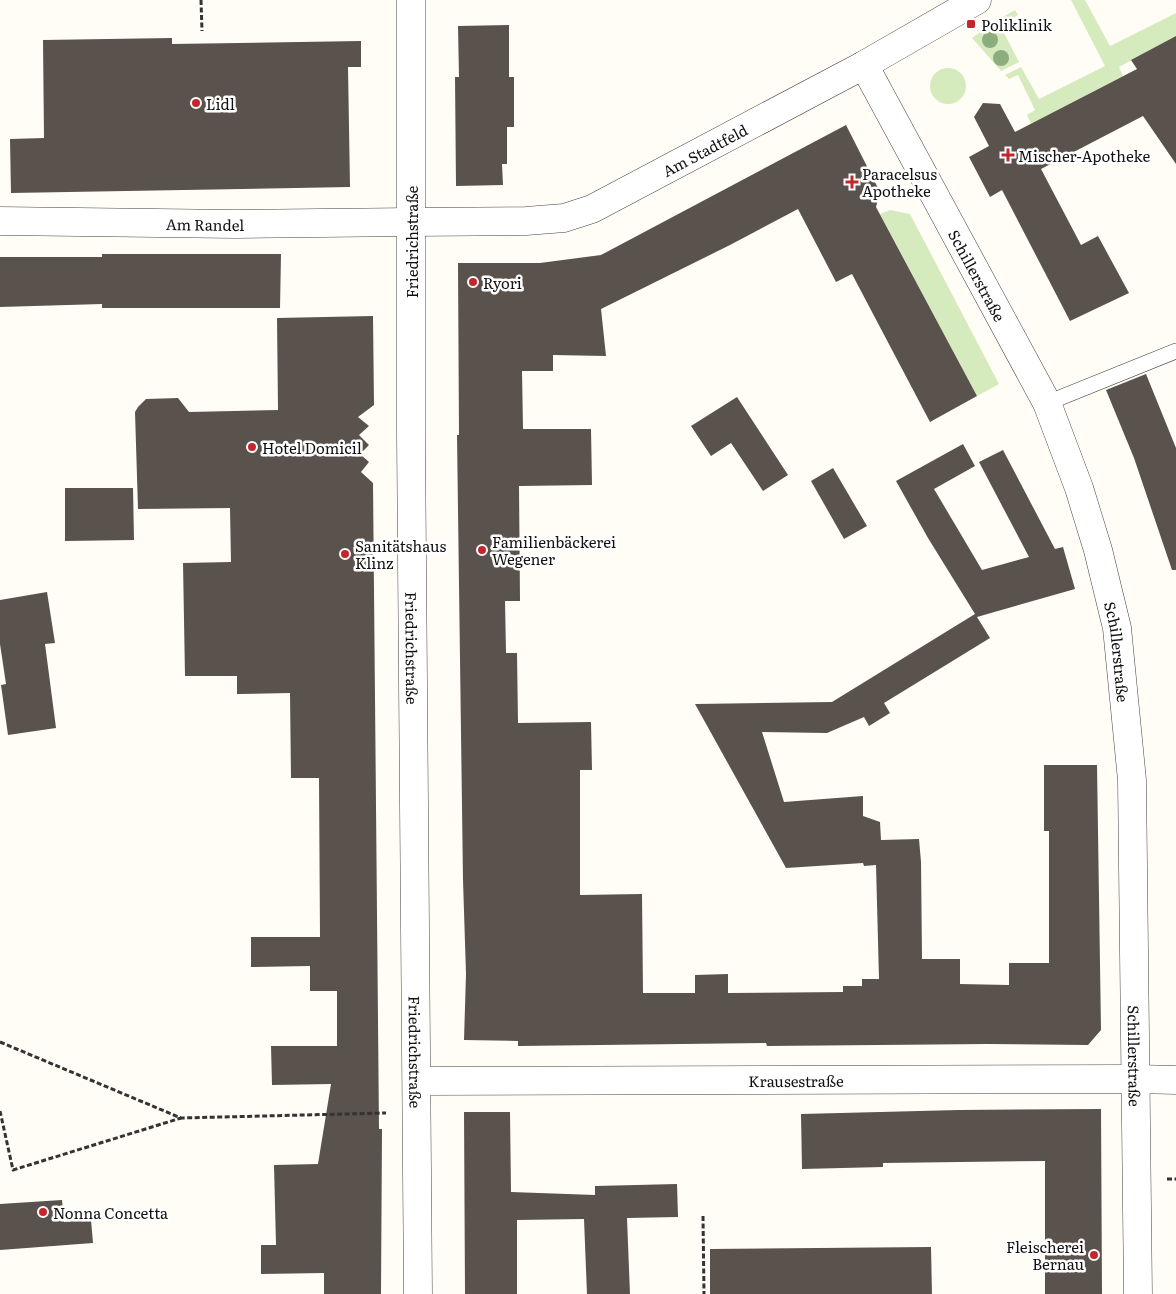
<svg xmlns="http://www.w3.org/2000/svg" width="1176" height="1294" font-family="Literata,serif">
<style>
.green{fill:#d5ebbd}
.building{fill:#5a524d}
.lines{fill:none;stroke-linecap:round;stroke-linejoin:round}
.service-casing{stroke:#444;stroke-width:16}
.minor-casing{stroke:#444;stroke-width:29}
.tertiary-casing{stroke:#444;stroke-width:29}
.path{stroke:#333;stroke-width:3;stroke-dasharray:5 2.5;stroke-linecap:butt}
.service{stroke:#fff;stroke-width:15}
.minor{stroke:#fff;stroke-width:28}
.tertiary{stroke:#fff;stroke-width:28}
.tree{fill:#8dad7f}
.poi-dot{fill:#c4262e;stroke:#fff;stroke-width:2}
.labels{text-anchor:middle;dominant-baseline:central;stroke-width:5;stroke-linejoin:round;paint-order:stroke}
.poi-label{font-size:15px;fill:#111;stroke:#fff;text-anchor:start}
.street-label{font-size:15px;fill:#111;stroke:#fff}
</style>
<rect width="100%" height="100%" fill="#fffdf5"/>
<g class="green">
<path d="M 1071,0 L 1085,0 L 1110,46 L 1176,13 L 1176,36 L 1119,67 L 1123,76 L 1031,124 L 1027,115 L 1035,110 L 1018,75 L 1009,79 L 1005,75 L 1021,67 L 1039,99 L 1105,66 Z"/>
<path d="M 1015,10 L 1018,15 L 1000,25 L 1019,62 L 1001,71 L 972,38 L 994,22 Z"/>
<circle cx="948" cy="86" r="18"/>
<path d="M 890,210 L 910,214 L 999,384 L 977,396 L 880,214 Z"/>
</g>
<g class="building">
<path d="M 509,25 L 509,77 L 514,77 L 514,127 L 507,127 L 507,164 L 502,164 L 503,185 L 456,186 L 455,77 L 459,77 L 458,26 Z"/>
<path d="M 1176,36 L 1176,164 L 1143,116 L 1041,169 L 1081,245 L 1098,236 L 1129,293 L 1070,321 L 1002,190 L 990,197 L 969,157 L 989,146 L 974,117 L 983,103 L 1000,104 L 1015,132 L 1137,69 L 1131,60 Z"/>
<path d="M 172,38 L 172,44 L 361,41 L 361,67 L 348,67 L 350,187 L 11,193 L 10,139 L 44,138 L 43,40 Z"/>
<path d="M 846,125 L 880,192 L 876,207 L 977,396 L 930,422 L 852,274 L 836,282 L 798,209 L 730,245 L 601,309 L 606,356 L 553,355 L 553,371 L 522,371 L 523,429 L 591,429 L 592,485 L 519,486 L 520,601 L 505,601 L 506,653 L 517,653 L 518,723 L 591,722 L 592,770 L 580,770 L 580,895 L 642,894 L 643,993 L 695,993 L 695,975 L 728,974 L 728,993 L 843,992 L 843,986 L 862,986 L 862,979 L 879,979 L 876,865 L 864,866 L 863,863 L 786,868 L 695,704 L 832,702 L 975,614 L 928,538 L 896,481 L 963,444 L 975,466 L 934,489 L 982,570 L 1029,557 L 979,462 L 1003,450 L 1055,549 L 1063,547 L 1075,589 L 977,617 L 990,638 L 884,703 L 890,713 L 869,726 L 864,717 L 827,733 L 762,732 L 784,802 L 863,796 L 863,816 L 880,822 L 881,840 L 919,839 L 921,862 L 922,959 L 960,959 L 960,984 L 1009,985 L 1009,963 L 1049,963 L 1049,831 L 1044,831 L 1044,765 L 1097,765 L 1101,1030 L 1088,1045 L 987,1044 L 767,1046 L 766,1043 L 518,1046 L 518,1041 L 464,1040 L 466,974 L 463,880 L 458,510 L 457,435 L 459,435 L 458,263 L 540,263 L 601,255 Z"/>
<path d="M 102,254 L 281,254 L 280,308 L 102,308 L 102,304 L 0,307 L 0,257 L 102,257 Z"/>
<path d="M 373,316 L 374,405 L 358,417 L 369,426 L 359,435 L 369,445 L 360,454 L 369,462 L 361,472 L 373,483 L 379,1129 L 382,1129 L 381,1294 L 324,1294 L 324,1273 L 261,1274 L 261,1245 L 276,1245 L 274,1165 L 318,1164 L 331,1084 L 272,1085 L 271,1046 L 337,1046 L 337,991 L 310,991 L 310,966 L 251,967 L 251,937 L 320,937 L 319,778 L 291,778 L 290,693 L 237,694 L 237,676 L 185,676 L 183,563 L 231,562 L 230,508 L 138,509 L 135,412 L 138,407 L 146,399 L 178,398 L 189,412 L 278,410 L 277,318 Z"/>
<path d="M 1146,374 L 1176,448 L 1176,570 L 1172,570 L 1134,458 L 1106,390 Z"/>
<path d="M 737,397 L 788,475 L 763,491 L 731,443 L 711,456 L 691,426 Z"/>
<path d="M 833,468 L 867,526 L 844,539 L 811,481 Z"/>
<path d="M 65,488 L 133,488 L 134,540 L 65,541 Z"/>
<path d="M 47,592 L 55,643 L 45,644 L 56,728 L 8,735 L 1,685 L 6,684 L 0,644 L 0,600 Z"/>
<path d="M 1101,1109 L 1102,1294 L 1045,1294 L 1045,1161 L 883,1163 L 883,1167 L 802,1169 L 801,1114 L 959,1110 Z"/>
<path d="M 464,1112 L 510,1112 L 511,1192 L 595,1195 L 595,1186 L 677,1184 L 678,1217 L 627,1218 L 630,1294 L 587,1294 L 584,1219 L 517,1220 L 517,1294 L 465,1294 Z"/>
<path d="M 62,1200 L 64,1222 L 91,1220 L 93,1243 L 0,1250 L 0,1204 Z"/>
<path d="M 931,1247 L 932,1294 L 710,1294 L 710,1249 Z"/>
</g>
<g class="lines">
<defs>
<path id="service" d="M 1047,403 L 1176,351"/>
<g id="minor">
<path id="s1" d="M 864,65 L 1047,403 L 1079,488 L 1098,550 L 1117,628 L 1132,780 L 1138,1294"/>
<path id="s2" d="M 0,221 L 235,224 L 410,222"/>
<path id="s3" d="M 417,1081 L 1136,1079 L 1176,1080"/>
</g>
<g id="tertiary">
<path id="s4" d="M 411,0 L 411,437 L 418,1294"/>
<path id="s5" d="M 410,222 L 526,221 L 564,218 L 592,209 L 864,65 L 977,0"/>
</g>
</defs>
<use href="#service" class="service-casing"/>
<use href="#minor" class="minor-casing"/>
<use href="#tertiary" class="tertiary-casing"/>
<g class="path">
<path d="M 201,0 L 202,31"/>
<path d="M 0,1042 L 181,1118 L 386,1113"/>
<path d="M 0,1111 L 13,1170 L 181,1118"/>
<path d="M 1167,1179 L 1176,1179"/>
<path d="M 703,1216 L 704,1294"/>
</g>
<use href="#service" class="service"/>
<use href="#minor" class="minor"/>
<use href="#tertiary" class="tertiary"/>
</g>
<g class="tree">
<circle cx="990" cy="40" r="8"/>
<circle cx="1001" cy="58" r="8"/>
</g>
<g class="poi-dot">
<rect x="966" y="19" width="10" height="10" rx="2.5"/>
<circle cx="196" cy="103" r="5"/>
<path d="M1005.5 147.5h5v5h5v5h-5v5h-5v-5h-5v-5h5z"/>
<path d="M849.5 174.5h5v5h5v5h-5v5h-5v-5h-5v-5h5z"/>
<circle cx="473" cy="282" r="5"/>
<circle cx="252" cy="447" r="5"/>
<circle cx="482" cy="550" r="5"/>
<circle cx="345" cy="554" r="5"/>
<circle cx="43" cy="1212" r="5"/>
<circle cx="1094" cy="1255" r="5"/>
</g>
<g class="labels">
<g class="poi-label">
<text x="981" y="24">Poliklinik</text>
<text x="206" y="103">Lidl</text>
<text x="1018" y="155">Mischer-Apotheke</text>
<text x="862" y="173">Paracelsus<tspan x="862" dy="17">Apotheke</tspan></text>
<text x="483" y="282">Ryori</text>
<text x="262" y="447">Hotel Domicil</text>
<text x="492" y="541">Familienbäckerei<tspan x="492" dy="17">Wegener</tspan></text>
<text x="355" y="545">Sanitätshaus<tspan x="355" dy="17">Klinz</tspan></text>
<text x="53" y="1212">Nonna Concetta</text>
<text x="1084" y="1246" text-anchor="end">Fleischerei<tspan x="1084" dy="17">Bernau</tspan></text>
</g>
<g class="street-label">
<text stroke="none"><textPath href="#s5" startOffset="311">Am Stadtfeld</textPath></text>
<text stroke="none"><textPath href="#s2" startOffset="205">Am Randel</textPath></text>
<text transform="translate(411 242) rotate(-90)">Friedrichstraße</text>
<text stroke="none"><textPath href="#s1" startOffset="239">Schillerstraße</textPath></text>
<text stroke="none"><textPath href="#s4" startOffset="648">Friedrichstraße</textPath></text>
<text stroke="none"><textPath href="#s1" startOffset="644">Schillerstraße</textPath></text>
<text stroke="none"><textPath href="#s4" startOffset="1052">Friedrichstraße</textPath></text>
<text stroke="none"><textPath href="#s1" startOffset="1049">Schillerstraße</textPath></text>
<text stroke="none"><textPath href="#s3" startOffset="379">Krausestraße</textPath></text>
</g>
</g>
</svg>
